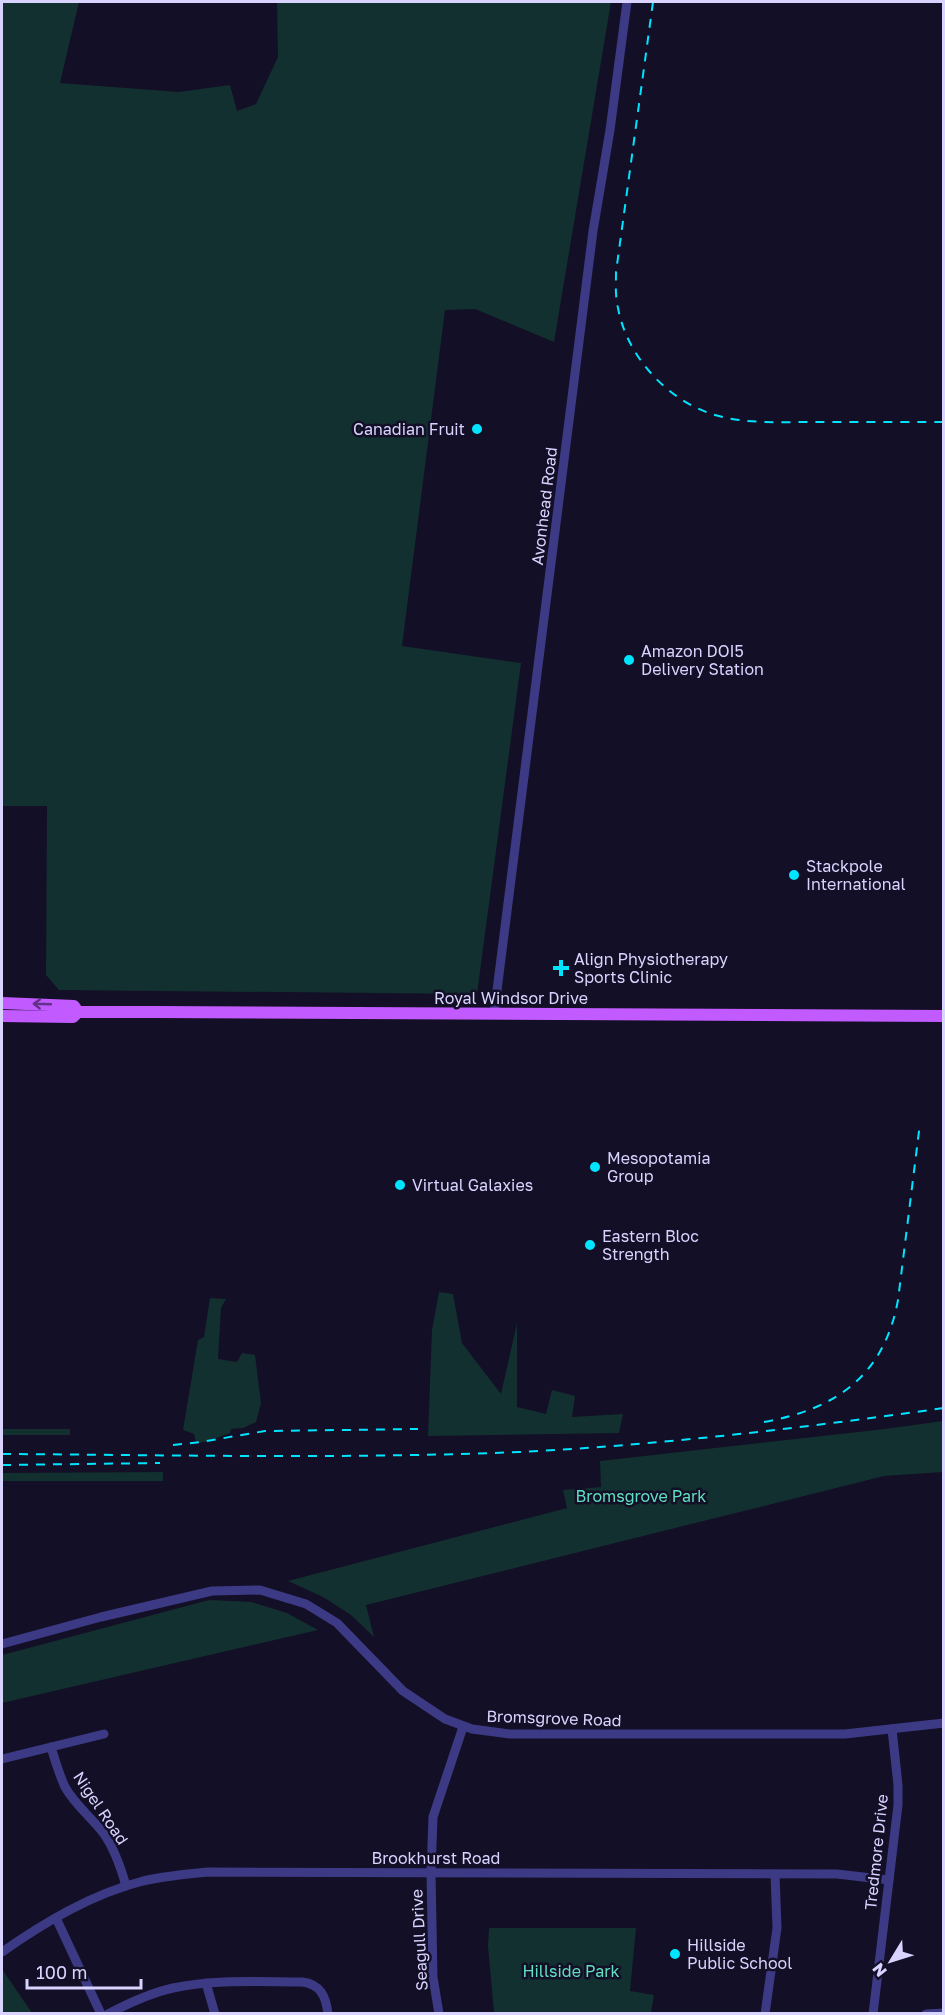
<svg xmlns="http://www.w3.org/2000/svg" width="945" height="2015" font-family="'Golos Text',sans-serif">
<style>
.green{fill:#12302f}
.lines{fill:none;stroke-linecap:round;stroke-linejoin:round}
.minor{stroke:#3d3a85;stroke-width:9}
.major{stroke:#c25bff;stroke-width:12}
.rail{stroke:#00e5ff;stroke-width:2;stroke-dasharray:9 8;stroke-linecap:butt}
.oneway{stroke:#623188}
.poi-dot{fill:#00e5ff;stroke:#130f26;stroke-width:2}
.labels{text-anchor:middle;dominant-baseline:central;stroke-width:5;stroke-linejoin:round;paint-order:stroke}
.poi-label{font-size:16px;fill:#d9d4ff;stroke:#130f26;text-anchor:start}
.street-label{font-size:16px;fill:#d9d4ff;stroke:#130f26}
.park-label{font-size:16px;fill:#5fe0c0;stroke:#130f26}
</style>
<rect width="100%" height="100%" fill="#130f26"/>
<g class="green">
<path d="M 2,2 L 79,2 L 60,83 L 179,92 L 230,85 L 237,111 L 256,104 L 278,57 L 277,2 L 611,2 L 554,342 L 475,309 L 445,310 L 402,646 L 521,663 L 477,994 L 59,990 L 46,975 L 47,806 L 2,806 Z"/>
<path d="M 439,1292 L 453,1294 L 462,1343 L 501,1394 L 517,1323 L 517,1407 L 546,1414 L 552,1390 L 575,1396 L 572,1417 L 623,1414 L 619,1433 L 428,1436 L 432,1330 Z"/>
<path d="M 210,1298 L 226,1299 L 221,1308 L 218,1359 L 237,1362 L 242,1353 L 255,1355 L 261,1403 L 256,1422 L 243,1428 L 231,1429 L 230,1433 L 205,1442 L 196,1442 L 194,1434 L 183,1430 L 198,1340 L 204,1337 Z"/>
<path d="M 943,1421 L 943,1472 L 884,1476 L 366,1605 L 374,1637 L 351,1615 L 323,1597 L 288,1581 L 567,1508 L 563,1490 L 601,1487 L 600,1461 L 885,1429 Z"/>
<rect x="2" y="1429" width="68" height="6"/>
<path d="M 163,1472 L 163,1481 L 2,1481 L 2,1473 Z"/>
<path d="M 209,1600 L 252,1602 L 287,1613 L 318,1630 L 2,1703 L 2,1655 Z"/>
<path d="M 489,1928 L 636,1928 L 630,1991 L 654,1995 L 651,2013 L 494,2013 L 488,1946 Z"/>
<path d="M 2,1969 L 32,2013 L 2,2013 Z"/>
</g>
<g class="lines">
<g class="minor">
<path d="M 494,1014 L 593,231 L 610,130 L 627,2"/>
<path d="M 2,1644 L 101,1617 L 212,1591 L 260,1590 L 306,1604 L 337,1623 L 403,1691 L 445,1719 L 472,1729 L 510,1734 L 845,1734 L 944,1723"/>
<path d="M 51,1747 C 55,1760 59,1774 65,1787 C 75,1805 92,1818 104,1834 C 115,1850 121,1868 126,1886"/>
<path d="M 2,1759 L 104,1734"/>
<path d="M 56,1918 L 101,2014"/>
<path d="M 2,1952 C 45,1922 92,1894 143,1881 C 165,1876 186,1874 208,1872 L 837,1874 L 889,1880"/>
<path d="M 206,1983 L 215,2014"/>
<path d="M 108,2014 C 129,2003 150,1993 173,1988 C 215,1979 260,1982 302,1982 C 321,1984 326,1997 328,2014"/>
<path d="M 439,2014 L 433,1977 L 431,1873 L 433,1817 L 463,1727"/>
<path d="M 765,2014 L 777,1928 L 775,1874"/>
<path d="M 873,2014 L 898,1805 L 898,1785 L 892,1729"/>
<path d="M 926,2014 L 944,2013"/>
</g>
<g class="major">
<path d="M 2,1003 L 74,1006 L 78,1012"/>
<path d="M 2,1016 L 73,1017 L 78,1012 L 154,1012 L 944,1016"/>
</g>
<g class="rail">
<path d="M 653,2 L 616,272 C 616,284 615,296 618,308 C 627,357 668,401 715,415 C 745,424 779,422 811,422 C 855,422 899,422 944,422"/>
<path d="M 764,1422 C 836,1409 884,1376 898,1300 L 920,1123"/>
<path d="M 173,1445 L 201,1442 L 265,1431 L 418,1429"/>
<path d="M 2,1454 C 174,1455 347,1459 519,1452 C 661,1445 802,1428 944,1408"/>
<path d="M 2,1465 L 160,1463"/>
</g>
</g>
<defs><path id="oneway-shaft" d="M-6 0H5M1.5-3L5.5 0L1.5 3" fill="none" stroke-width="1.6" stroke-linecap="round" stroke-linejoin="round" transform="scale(1.5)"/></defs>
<use class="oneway" href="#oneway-shaft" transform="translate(42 1004) rotate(-178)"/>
<g class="poi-dot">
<circle cx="477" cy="429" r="6"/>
<circle cx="629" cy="660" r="6"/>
<circle cx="794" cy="875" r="6"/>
<path d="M558 959h6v6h6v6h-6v6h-6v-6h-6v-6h6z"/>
<circle cx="595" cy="1167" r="6"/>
<circle cx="400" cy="1185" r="6"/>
<circle cx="590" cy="1245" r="6"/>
<circle cx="675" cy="1954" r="6"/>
</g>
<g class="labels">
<g class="poi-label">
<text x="465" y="429" text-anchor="end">Canadian Fruit</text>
<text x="641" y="651">Amazon DOI5<tspan x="641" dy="18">Delivery Station</tspan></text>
<text x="806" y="866">Stackpole<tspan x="806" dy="18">International</tspan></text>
<text x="574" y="959">Align Physiotherapy<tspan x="574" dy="18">Sports Clinic</tspan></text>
<text x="607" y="1158">Mesopotamia<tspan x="607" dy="18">Group</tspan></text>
<text x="412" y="1185">Virtual Galaxies</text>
<text x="602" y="1236">Eastern Bloc<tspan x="602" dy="18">Strength</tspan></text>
<text x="687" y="1945">Hillside<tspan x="687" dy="18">Public School</tspan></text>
</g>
<g class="street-label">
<text transform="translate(544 506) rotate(-83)">Avonhead Road</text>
<text x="511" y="998">Royal Windsor Drive</text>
<text transform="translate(554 1718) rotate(2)">Bromsgrove Road</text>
<text transform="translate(101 1808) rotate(56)">Nigel Road</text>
<text transform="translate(876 1852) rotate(-84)">Tredmore Drive</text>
<text x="436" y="1858">Brookhurst Road</text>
<text transform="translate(419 1940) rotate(-93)">Seagull Drive</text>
</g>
<g class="park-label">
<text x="641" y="1496">Bromsgrove Park</text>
<text x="571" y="1971">Hillside Park</text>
</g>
</g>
<rect width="945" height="2015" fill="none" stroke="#d9d4ff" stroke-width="6"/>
<g transform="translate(891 1961) rotate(232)" stroke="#130f26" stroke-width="4.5" paint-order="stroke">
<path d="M0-4.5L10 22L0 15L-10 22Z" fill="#d9d4ff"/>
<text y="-9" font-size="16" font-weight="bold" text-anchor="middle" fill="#d9d4ff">N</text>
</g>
<path d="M27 1979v9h114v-9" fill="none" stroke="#d9d4ff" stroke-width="3"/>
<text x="36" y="1979" font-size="18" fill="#d9d4ff" stroke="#130f26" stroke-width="4.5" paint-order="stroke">100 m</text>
</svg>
